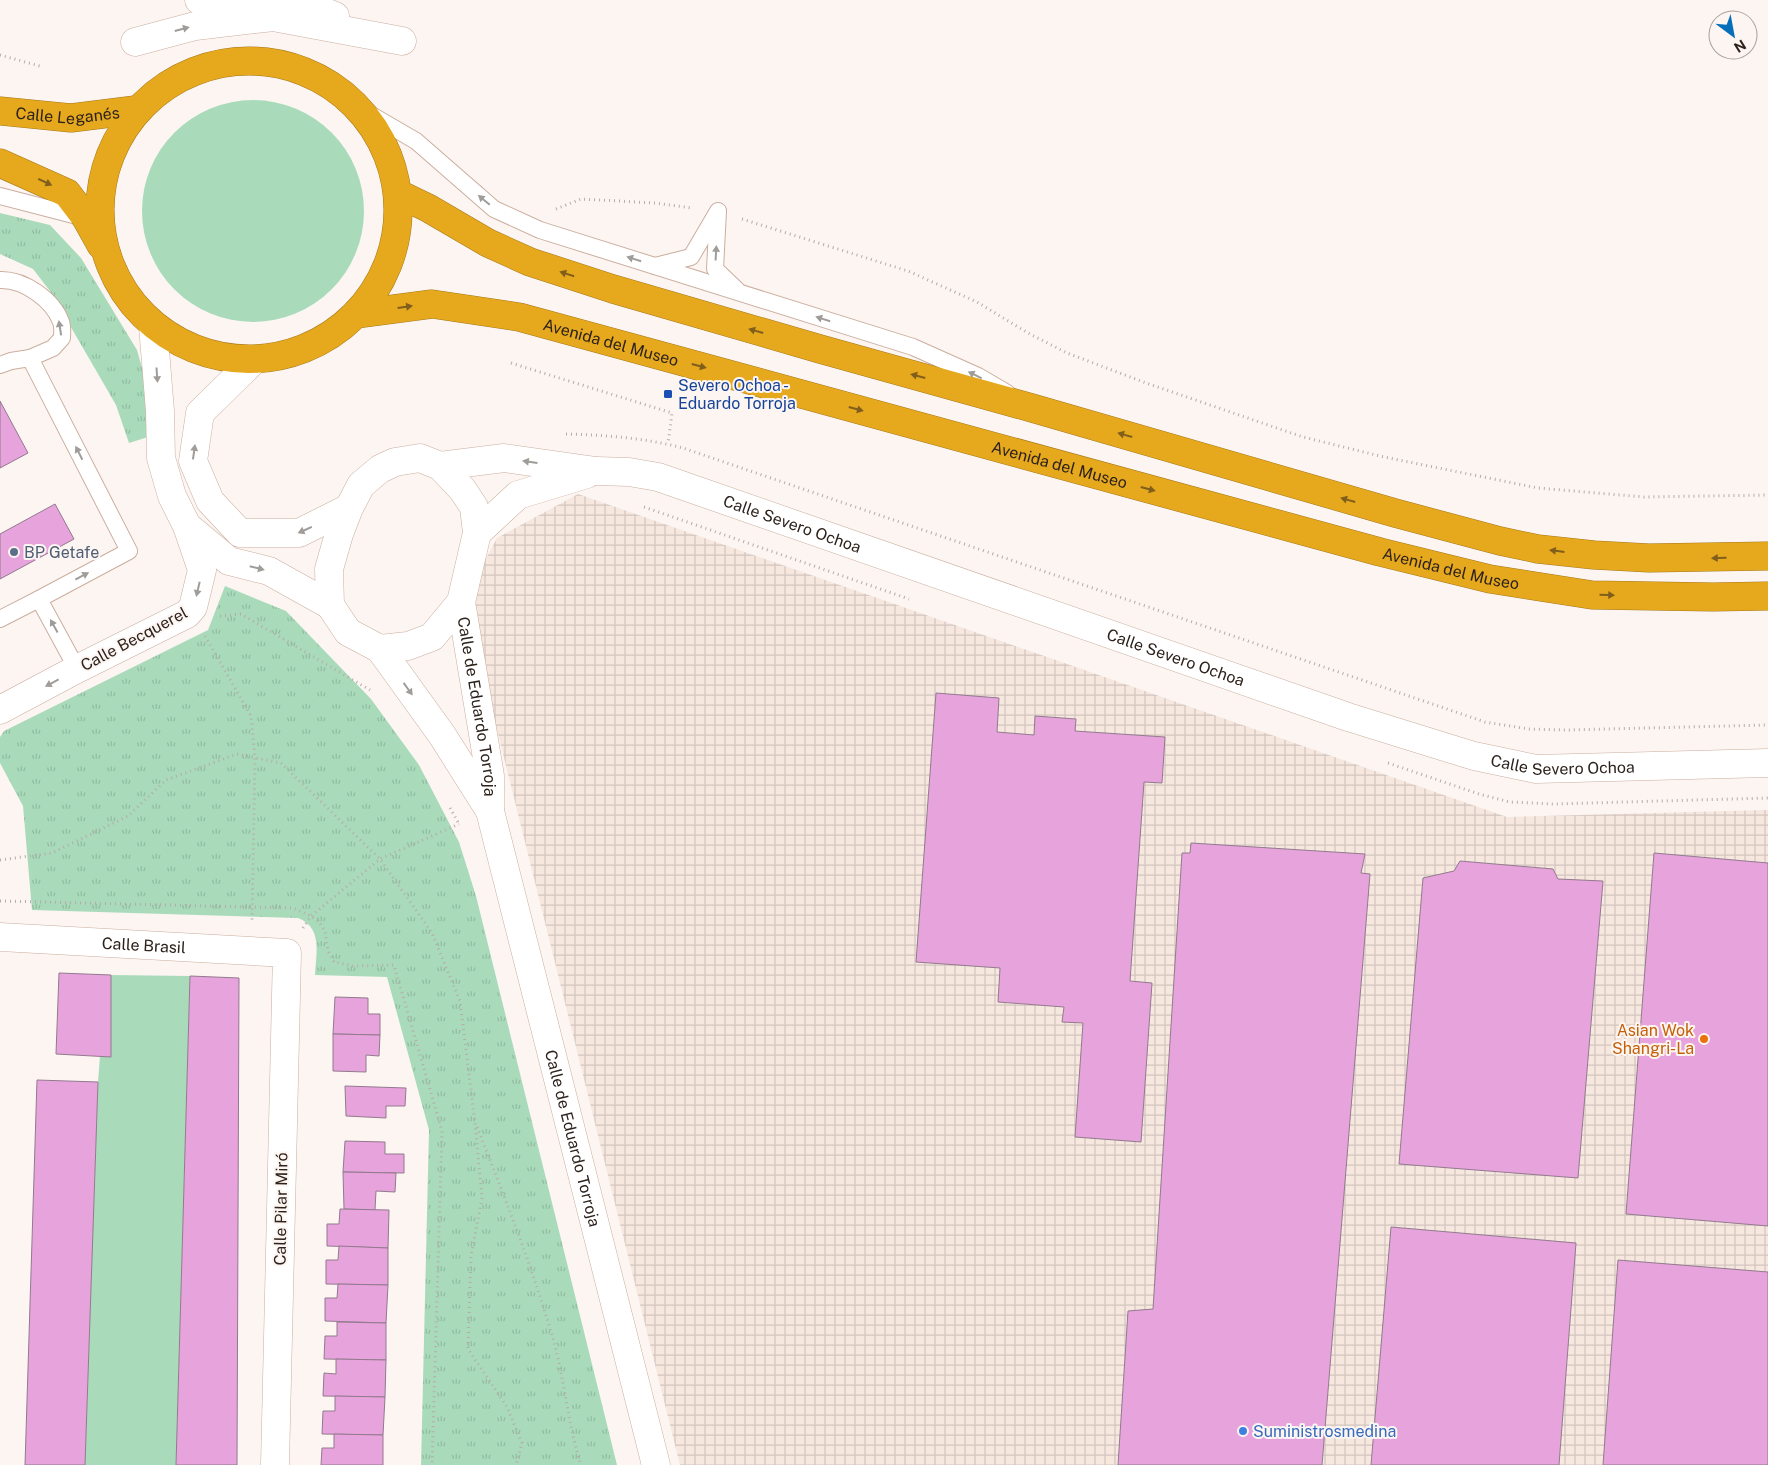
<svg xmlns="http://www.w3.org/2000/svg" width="1768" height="1465" font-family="'Public Sans',sans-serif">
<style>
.industrial{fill:url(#industrial-grid)}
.grass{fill:url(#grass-tufts)}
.garden{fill:#a9dbbb}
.building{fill:#e7a3dc;stroke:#927a8e}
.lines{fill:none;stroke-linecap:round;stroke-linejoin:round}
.lane-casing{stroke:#cbae9e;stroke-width:18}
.street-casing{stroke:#cbae9e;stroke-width:29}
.secondary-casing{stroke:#cbae9e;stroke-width:29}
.highway-casing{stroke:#a5791d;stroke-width:29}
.path{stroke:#b4aca8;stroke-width:3;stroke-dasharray:1 4;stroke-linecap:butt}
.lane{stroke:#fff;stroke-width:16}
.street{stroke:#fff;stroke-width:28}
.secondary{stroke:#fff;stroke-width:28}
.highway{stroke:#e6a81d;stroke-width:28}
.oneway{fill:#a09c99}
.oneway2{fill:#805e1c}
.transit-dot{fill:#1a4fb4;stroke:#fcf5f2;stroke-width:2}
.service-dot{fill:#5c6f8a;stroke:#fcf5f2;stroke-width:2}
.food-dot{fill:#e8710a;stroke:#fcf5f2;stroke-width:2}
.shop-dot{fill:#3f7fe0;stroke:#fcf5f2;stroke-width:2}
.labels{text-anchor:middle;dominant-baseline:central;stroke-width:4;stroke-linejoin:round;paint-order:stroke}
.street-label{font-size:16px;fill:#2d221c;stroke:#fcf5f2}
.transit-label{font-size:16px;fill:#164399;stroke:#fcf5f2;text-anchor:start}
.service-label{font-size:16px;fill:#4e5e75;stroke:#fcf5f2;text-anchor:start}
.food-label{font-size:16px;fill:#c56008;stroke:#fcf5f2;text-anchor:end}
.shop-label{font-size:16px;fill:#366cbe;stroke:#fcf5f2;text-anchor:start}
</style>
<defs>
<pattern id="industrial-grid" width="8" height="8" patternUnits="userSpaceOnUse" patternTransform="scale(1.25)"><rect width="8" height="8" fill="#f6e7df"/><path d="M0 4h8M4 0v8" fill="none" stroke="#d3c6bf"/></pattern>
<pattern id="grass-tufts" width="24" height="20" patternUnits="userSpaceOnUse" patternTransform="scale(1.25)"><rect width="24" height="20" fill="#a9dbbb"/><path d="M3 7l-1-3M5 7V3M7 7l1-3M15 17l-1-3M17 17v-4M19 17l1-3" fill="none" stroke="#92bca0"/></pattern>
</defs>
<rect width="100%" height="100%" fill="#fcf5f2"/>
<path class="industrial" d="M 578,494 L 1507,817 L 1768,810 L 1768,1465 L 680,1465 L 474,637 L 473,583 L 497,538 Z"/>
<g class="grass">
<path d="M 0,213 L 50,225 L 81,258 L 137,350 L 147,386 L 148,437 L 129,443 L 116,405 L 50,291 L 33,269 L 0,254 Z"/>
<path d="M 225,586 L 286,611 L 371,699 L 419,765 L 459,842 L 476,896 L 617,1465 L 421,1465 L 429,1130 L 387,977 L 315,975 C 316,953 323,928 298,918 L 32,910 L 23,806 L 0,763 L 0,737 L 4,731 L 208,630 Z"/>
</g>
<g class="garden">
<circle cx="253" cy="211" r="111"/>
<path d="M 111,975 L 190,976 L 176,1465 L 85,1465 L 98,1082 L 100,1056 L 111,1056 Z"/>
</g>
<g class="building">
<path d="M 0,401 L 28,453 L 0,468 Z"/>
<path d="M 55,504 L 74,539 L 0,579 L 0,534 Z"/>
<path d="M 936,693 L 999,698 L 997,732 L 1034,735 L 1035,716 L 1076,719 L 1075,731 L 1165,737 L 1162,783 L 1144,782 L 1130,981 L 1152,983 L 1141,1142 L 1075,1137 L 1083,1023 L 1062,1022 L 1064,1007 L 998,1002 L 1000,968 L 916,962 Z"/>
<path d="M 1191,843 L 1365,854 L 1361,873 L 1370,874 L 1322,1465 L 1118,1465 L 1128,1311 L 1153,1309 L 1182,853 L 1190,853 Z"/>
<path d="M 1654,853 L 1768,863 L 1768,1226 L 1626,1214 Z"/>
<path d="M 1460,861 L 1553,869 L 1558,879 L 1603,881 L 1578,1178 L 1399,1164 L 1423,878 L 1454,871 Z"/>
<path d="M 59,973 L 111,975 L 111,1057 L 56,1054 Z"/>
<path d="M 190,976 L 239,978 L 237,1465 L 176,1465 Z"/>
<path d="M 335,997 L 368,998 L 368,1014 L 380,1014 L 380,1035 L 333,1034 Z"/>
<path d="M 333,1034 L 380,1035 L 379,1056 L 366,1055 L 366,1072 L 333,1071 Z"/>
<path d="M 37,1080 L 98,1082 L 85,1465 L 25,1465 Z"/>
<path d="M 345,1086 L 406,1088 L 405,1106 L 386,1106 L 386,1118 L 346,1116 Z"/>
<path d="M 345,1141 L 385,1142 L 385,1154 L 404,1154 L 404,1173 L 343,1172 Z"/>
<path d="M 343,1172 L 396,1173 L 395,1192 L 376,1191 L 375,1210 L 344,1209 Z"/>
<path d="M 340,1209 L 389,1210 L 388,1248 L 327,1246 L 327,1224 L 339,1224 Z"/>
<path d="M 1391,1227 L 1576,1243 L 1559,1465 L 1371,1465 Z"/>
<path d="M 339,1246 L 388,1248 L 388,1285 L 326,1284 L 326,1260 L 338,1260 Z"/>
<path d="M 1618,1260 L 1768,1272 L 1768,1465 L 1603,1465 Z"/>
<path d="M 338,1284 L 388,1285 L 386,1323 L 325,1321 L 325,1298 L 337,1298 Z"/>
<path d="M 337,1322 L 386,1323 L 386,1360 L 324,1359 L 325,1336 L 337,1336 Z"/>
<path d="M 336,1359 L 386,1360 L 385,1397 L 323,1396 L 324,1373 L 336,1374 Z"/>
<path d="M 335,1396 L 385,1397 L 383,1435 L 322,1434 L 323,1411 L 335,1411 Z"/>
<path d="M 334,1434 L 383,1435 L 383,1465 L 321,1465 L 322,1448 L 334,1448 Z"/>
</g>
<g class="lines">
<defs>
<g id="lane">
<path d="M 361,109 L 416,141 L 494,209 L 540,230 L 913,347 L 978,376 L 1007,393"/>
<path d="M 0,196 L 85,218"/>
<path d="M 655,266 L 691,257 L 718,211 L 715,269 L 737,290"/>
<path d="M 0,280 C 24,279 53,300 61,322 C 63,327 62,333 62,338 L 53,348 L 30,358"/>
<path d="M 0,365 L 11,361 L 30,358 L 129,551 L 39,599"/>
<path d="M 0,619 L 39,599 L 77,669"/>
</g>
<g id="street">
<path d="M 199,0 L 212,2 L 299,2 L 335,16"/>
<path d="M 135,42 L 195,26 L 273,17 L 402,41"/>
<path d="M 420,458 L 440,466 L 462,489 L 474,507 L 477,533 L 461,602 L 432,637 L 408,646 L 380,649 L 348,632 L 330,605 L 329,569 L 339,534 L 349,508 L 361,485 L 380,469 L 395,462 Z"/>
<path id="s1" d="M 440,466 L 504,458 L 596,471 L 629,472 L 658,477 L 1348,717 L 1474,756 L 1536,769 L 1768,763"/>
<path d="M 477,533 L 518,495 L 587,474"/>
<path id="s2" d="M 461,602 L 490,776 L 490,811 L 656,1465"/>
<path d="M 380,649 L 442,735 L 490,811"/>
<path d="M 0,710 L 77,669 L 187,614 L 193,607 L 202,570 L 187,526"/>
<path id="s3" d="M 0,937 L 287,953 L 275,1465"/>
</g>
<g id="secondary">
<path d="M 153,326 L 160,411 L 161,458 L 172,496 L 187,526 L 229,561 L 269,571 L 330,605"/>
<path d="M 254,360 L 200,413 L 193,461 L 210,501 L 240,533 L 299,533 L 349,508"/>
</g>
<g id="highway">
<circle cx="249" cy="210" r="149"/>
<path id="s4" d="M 0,111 L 71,118 L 135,110"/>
<path d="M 0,163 L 67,193 L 86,218 L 101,245"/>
<path d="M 399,194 L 428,208 L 488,243 L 530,262 L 613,289 L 820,349 L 1032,408 L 1395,513 L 1500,541 L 1538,549 L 1594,555 L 1649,558 L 1768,556"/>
<path id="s5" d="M 356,314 L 432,304 L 519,317 L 1380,552 L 1490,579 L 1592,595 L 1713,597 L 1768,596"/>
</g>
</defs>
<use href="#lane" class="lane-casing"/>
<use href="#street" class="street-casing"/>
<use href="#secondary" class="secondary-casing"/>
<use href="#highway" class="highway-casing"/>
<g class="path">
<path d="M 0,55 L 43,67"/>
<path d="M 556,209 L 581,199 L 655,203 L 692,208"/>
<path d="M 742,219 L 908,271 L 977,302 L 1028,333 L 1067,353 L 1146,383 L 1303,437 L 1384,457 L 1538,488 L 1644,497 L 1768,495"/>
<path d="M 511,363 L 672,413 L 668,444"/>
<path d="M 566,434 C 605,435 645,438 683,448 L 1485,722 L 1529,729 L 1567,730 L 1768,725"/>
<path d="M 644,507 L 909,599"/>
<path d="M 220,616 L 241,614 L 370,690"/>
<path d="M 205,636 L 251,716 L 255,758 L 252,922"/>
<path d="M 1388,763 L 1479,794 L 1510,802 L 1554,804 L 1768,798"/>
<path d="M 450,808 L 459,824"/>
<path d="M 0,860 L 52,853 L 128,816 L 166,780 L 237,754 L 281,763 L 380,859 L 432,933 L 460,1001 L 475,1123 L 482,1198 L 471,1256 L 468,1349 L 507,1407 L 522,1443 L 516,1465"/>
<path d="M 0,901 L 293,908 L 311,916 L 319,922 L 325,931 L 328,951 L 334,962 L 353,966 L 394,965 L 442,1131 L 432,1465"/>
<path d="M 303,928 L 311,916 L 380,859 L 459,824"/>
<path d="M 477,1127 C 505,1198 533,1269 554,1342 C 565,1383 568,1425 581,1465"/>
</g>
<use href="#lane" class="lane"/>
<use href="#street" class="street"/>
<use href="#secondary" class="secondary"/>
<use href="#highway" class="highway"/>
</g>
<defs><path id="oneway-solid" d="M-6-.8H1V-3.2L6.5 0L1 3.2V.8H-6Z" transform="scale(1.25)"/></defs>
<g class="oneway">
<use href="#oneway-solid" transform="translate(182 29) rotate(-15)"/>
<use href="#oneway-solid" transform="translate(484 200) rotate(-140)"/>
<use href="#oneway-solid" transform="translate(716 253) rotate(-87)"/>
<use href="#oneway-solid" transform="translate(634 259) rotate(-163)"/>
<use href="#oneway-solid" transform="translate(823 319) rotate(-162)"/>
<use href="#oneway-solid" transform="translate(60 328) rotate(-99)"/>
<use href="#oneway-solid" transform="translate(157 375) rotate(86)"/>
<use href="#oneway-solid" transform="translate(975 375) rotate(-154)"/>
<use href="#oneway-solid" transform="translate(194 452) rotate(-82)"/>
<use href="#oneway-solid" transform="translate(79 453) rotate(-117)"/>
<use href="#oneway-solid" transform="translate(530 462) rotate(-172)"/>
<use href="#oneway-solid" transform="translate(305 530) rotate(156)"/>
<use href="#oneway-solid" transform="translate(257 568) rotate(14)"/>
<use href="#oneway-solid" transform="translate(82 576) rotate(-28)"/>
<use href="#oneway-solid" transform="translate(198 589) rotate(103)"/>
<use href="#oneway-solid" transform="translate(54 626) rotate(-119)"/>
<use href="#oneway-solid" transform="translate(52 683) rotate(152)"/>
<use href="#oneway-solid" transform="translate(408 689) rotate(54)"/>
</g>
<g class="oneway2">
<use href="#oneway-solid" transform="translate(45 182) rotate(25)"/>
<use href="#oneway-solid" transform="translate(567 274) rotate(-162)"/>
<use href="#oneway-solid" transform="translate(405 307) rotate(-8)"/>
<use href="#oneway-solid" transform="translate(756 331) rotate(-164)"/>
<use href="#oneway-solid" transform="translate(699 366) rotate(15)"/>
<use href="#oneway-solid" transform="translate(918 376) rotate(-165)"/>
<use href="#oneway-solid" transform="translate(856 409) rotate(15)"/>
<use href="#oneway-solid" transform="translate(1125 435) rotate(-164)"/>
<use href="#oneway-solid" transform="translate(1148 489) rotate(15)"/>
<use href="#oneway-solid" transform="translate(1348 500) rotate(-164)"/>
<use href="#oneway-solid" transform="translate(1557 551) rotate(-173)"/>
<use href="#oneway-solid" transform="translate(1719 558) rotate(179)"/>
<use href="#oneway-solid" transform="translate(1607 595) rotate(1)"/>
</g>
<rect class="transit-dot" x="663" y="389" width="10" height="10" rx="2.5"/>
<circle class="service-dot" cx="14" cy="552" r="5"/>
<circle class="food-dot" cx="1704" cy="1039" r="5"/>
<circle class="shop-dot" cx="1243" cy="1431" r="5"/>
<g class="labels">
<g class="street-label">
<text stroke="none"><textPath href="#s4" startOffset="68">Calle Leganés</textPath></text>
<text stroke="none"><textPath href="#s5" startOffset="260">Avenida del Museo</textPath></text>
<text stroke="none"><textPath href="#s5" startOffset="725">Avenida del Museo</textPath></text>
<text stroke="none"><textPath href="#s1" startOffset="362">Calle Severo Ochoa</textPath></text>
<text stroke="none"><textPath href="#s5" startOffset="1130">Avenida del Museo</textPath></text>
<text transform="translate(134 639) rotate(-28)">Calle Becquerel</text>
<text stroke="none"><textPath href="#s1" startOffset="768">Calle Severo Ochoa</textPath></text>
<text stroke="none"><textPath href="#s2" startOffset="106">Calle de Eduardo Torroja</textPath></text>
<text stroke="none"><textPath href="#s1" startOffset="1172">Calle Severo Ochoa</textPath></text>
<text stroke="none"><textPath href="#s3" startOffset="144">Calle Brasil</textPath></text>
<text stroke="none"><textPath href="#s2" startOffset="549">Calle de Eduardo Torroja</textPath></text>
<text transform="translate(281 1209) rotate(-89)">Calle Pilar Miró</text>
</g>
<g class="transit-label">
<text x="678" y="385">Severo Ochoa -<tspan x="678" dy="18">Eduardo Torroja</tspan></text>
</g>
<g class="service-label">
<text x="24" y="552">BP Getafe</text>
</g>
<g class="food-label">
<text x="1694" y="1030">Asian Wok<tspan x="1694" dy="18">Shangri-La</tspan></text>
</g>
<g class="shop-label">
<text x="1253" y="1431">Suministrosmedina</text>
</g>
</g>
<g transform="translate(1733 35) rotate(148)"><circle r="24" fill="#fcf5f2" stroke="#a9a19c"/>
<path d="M0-4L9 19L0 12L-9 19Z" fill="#076fba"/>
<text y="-8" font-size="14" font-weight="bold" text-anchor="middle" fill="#2d221c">N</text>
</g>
</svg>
